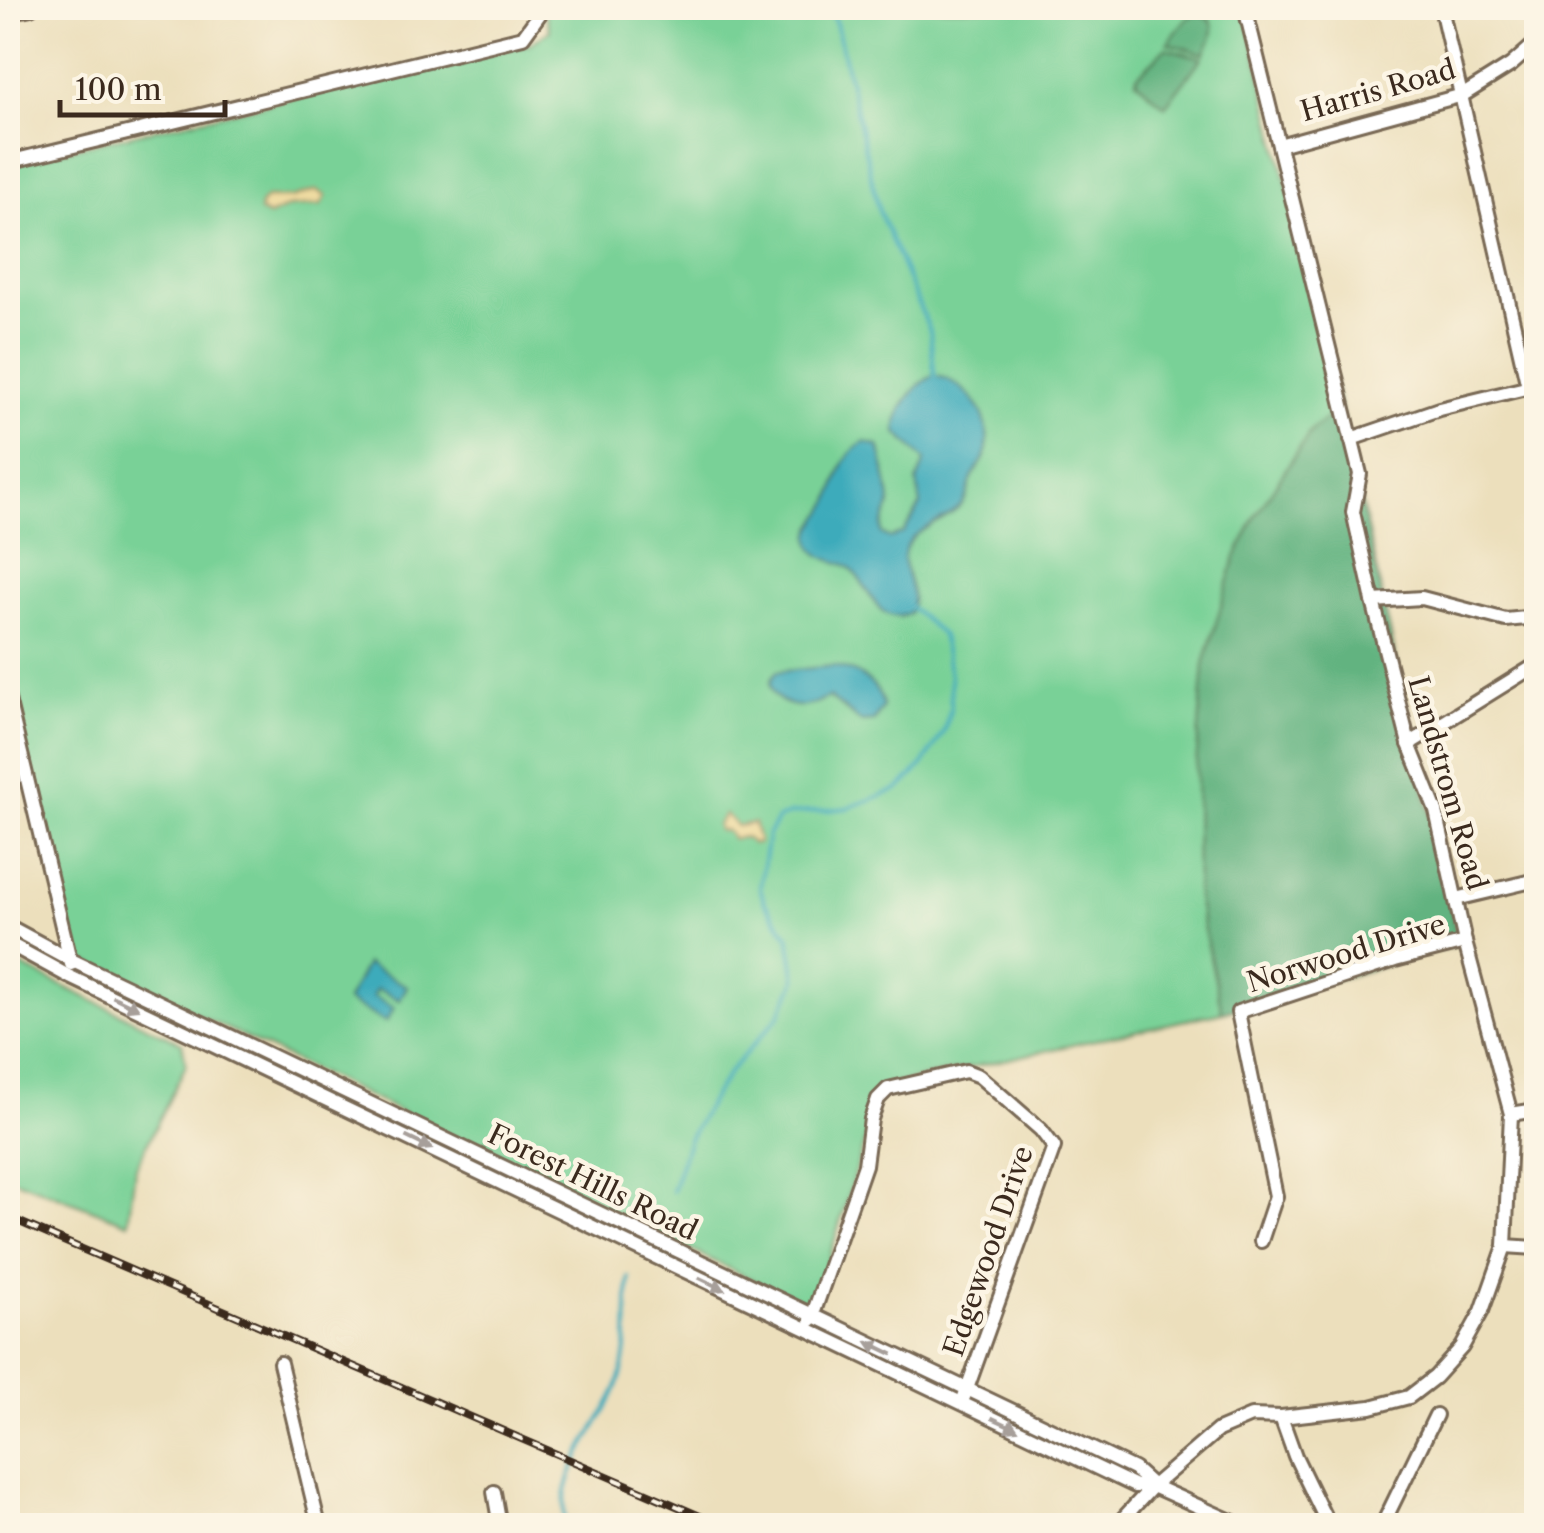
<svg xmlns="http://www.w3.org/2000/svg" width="1544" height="1533" font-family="'Libre Caslon Text',serif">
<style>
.green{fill:#79d197;stroke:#5a7e5a;stroke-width:2.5}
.forest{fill:#62b380;stroke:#4e6e4f;stroke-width:2.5}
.sand{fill:#eeda9e;stroke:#94825e;stroke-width:2.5}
.water{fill:#3dabbb;stroke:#3c6a6c;stroke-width:2.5}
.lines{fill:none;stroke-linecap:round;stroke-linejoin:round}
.stream{stroke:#3dabbb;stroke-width:4}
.minor-casing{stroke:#796955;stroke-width:18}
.minor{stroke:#fff;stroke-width:12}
.rail-casing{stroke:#3b2a1e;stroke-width:8}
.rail{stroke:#fcf5e5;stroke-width:4;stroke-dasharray:11;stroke-linecap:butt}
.oneway{fill:#a79f9a}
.labels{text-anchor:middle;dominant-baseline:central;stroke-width:9;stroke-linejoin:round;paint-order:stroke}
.street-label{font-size:28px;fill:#3b2a1e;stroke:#fcf5e5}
</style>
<rect width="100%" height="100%" fill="#fcf5e5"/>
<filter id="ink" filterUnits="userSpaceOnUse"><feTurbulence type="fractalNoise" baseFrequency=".01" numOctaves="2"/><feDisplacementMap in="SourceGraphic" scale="20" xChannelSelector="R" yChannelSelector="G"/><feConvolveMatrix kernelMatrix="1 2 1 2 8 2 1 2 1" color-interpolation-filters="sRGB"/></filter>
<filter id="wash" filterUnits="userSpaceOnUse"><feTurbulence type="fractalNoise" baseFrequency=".0048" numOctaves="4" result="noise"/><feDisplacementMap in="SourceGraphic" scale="40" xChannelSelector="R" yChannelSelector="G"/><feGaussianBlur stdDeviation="2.25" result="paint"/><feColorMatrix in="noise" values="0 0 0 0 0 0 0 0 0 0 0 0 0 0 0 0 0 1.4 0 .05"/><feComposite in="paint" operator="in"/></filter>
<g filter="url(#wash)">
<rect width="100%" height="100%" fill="#ecdfbc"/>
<g class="green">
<path d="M 544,8 L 1245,8 L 1340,407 L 1459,944 L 1222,1012 L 881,1087 L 814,1309 L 72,955 L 8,685 L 8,163 L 529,44 L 550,31 Z"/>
<path d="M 8,960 L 182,1043 L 186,1065 L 135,1169 L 128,1223 L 8,1177 Z"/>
</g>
<g class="forest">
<path d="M 1196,14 C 1222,18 1213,38 1204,54 L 1168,43 L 1186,19 Z"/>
<path d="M 1166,48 L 1202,58 L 1165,106 L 1136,81 L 1137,76 Z"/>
<path d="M 1340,407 L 1459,944 L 1222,1012 L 1197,898 L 1196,767 L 1204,664 L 1235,559 L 1256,515 L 1310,432 Z"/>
</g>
<g class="sand">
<path d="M 317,190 L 326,196 L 321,205 L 288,207 L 269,216 L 260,212 L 260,205 L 266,198 L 291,198 Z"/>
<path d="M 725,814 L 737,826 L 754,823 L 759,843 L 753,844 L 744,837 L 733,839 L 727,831 L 718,830 L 717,825 Z"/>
</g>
<g class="water">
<path d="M 933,376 C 952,377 966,390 977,405 C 987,418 990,441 985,456 C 982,464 976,469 973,476 C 967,489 969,500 956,510 C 940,523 919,527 907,546 C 895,567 921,590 909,613 C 875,629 868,579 847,566 C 834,559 815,560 811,541 C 808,527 822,518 827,507 C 841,482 836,458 865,442 L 879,446 C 882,454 890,495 890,503 C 889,515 880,521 882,534 L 890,538 L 903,533 L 921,505 L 917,482 L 925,460 L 897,433 C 894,412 914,385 933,376 Z"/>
<path d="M 833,666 C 855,670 879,682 883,706 L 874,721 L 861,722 L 829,697 C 821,701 813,705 805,706 C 785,708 759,692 776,672 Z"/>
<path d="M 366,964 L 407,986 L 400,1000 L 377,989 L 373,996 L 394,1008 L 386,1022 L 347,1001 Z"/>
</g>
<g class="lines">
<g class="stream">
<path d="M 827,8 L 836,23 L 879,211 L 930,331 L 935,379"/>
<path d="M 672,1191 L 689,1139 L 711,1100 L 730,1071 L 779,1016 L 796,980 L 789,937 L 764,902 L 760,887 L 768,835 L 778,819 L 789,814 L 848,808 L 899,789 L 922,766 L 944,731 L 951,707 L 950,676 L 942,635 L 909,606"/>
<path d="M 566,1526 C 554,1477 599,1429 617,1387 C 631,1353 626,1314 629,1277"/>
</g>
</g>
</g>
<g filter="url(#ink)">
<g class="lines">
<defs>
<g id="minor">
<path d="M 1441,8 L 1528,387"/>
<path d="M 8,13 L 31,8"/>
<path d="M 1279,145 L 1463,95 L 1511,65 L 1536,43"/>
<path d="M 8,162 L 523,37 L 541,12 L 540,8"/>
<path d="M 1351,439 L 1439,409 L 1534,386"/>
<path d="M 1373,601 L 1422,598 L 1506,620 L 1536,617"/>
<path d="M 8,699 L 71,964"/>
<path d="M 1409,744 L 1536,665"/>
<path d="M 1456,899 L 1536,880"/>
<path d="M 8,926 L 71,960 L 1134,1469 L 1153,1486 L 1242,1526"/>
<path d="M 8,943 L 70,977 L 1135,1486 L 1153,1486"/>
<path d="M 1511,1114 L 1536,1110"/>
<path d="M 1261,1241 L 1276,1196 L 1238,1012 L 1395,960 L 1465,942"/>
<path d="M 1505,1246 L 1536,1248"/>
<path d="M 811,1320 L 865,1165 L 871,1119 L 878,1099 L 888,1089 L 966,1071 L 979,1076 L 1041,1130 L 1054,1147 L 964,1397"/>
<path d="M 280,1363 L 319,1526"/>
<path d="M 1281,1417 L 1295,1456 L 1329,1526"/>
<path d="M 494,1492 L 500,1526"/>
<path d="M 1116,1526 L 1153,1486 L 1218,1430 L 1251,1416 L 1281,1417 L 1371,1407 L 1409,1397 L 1435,1377 L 1462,1347 L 1482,1311 L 1505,1246 L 1511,1114 L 1465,942 L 1436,811 L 1409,744 L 1373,601 L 1353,512 L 1360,474 L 1245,8"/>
<path d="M 1382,1526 L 1436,1415"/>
</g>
</defs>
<use href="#minor" class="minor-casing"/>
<use href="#minor" class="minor"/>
<defs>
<path id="rail" d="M 8,1217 L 723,1526"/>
</defs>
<use href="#rail" class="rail-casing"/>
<use href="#rail" class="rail"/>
</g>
<defs><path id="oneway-solid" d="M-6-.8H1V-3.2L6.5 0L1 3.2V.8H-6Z" transform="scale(2.5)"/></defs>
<g class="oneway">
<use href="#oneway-solid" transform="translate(126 1003) rotate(26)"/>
<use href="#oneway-solid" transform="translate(419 1143) rotate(26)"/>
<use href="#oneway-solid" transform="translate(712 1284) rotate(26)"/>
<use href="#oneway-solid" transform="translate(880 1348) rotate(-154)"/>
<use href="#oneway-solid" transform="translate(1005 1424) rotate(25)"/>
</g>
</g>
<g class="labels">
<g class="street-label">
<text transform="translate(1378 90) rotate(-16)">Harris Road</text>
<text transform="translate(1448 783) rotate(74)">Landstrom Road</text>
<text transform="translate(1346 953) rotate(-17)">Norwood Drive</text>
<text transform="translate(593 1182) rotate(26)">Forest Hills Road</text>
<text transform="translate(988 1251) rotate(-71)">Edgewood Drive</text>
</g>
</g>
<rect width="1544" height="1533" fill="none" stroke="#fcf5e5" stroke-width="40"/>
<path d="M60 100v15h165v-15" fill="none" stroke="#3b2a1e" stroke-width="5"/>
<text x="75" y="100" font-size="30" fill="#3b2a1e" stroke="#fcf5e5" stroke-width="8" paint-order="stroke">100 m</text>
</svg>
